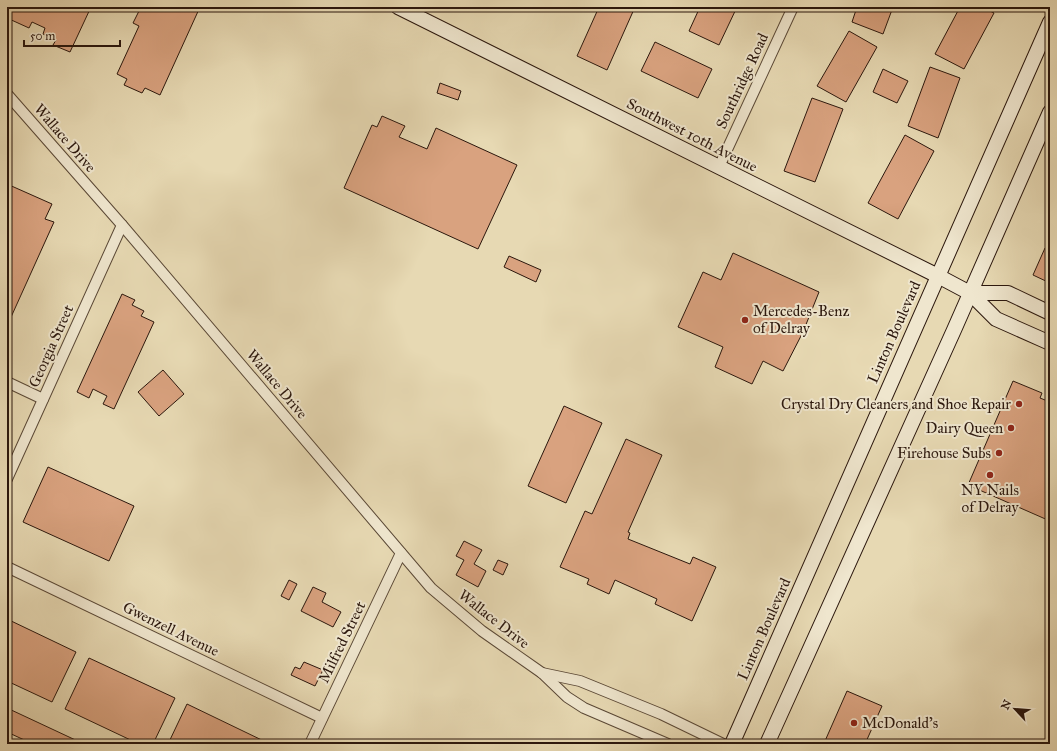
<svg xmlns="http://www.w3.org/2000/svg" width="1057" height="751" font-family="'IM FELL Great Primer',serif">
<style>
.building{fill:#d9a27f;stroke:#2b170d}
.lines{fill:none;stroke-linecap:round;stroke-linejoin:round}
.street-casing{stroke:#5a4836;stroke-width:12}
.secondary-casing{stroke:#2b170d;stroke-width:16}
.street{stroke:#efe6ce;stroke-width:10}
.secondary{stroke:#efe6ce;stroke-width:14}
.poi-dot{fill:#8f2418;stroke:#efe6ce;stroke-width:1.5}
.labels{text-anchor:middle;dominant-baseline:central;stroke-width:4;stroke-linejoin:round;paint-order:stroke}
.street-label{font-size:15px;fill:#2b170d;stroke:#efe6ce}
.poi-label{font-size:15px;fill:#2b170d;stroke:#efe6ce;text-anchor:end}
</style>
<rect width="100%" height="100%" fill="#e7d9b3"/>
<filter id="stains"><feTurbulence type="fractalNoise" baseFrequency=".005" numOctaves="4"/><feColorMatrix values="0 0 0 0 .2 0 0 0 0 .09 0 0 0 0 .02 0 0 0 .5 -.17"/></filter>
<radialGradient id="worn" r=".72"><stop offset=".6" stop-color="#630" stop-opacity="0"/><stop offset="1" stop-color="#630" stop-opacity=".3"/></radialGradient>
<g class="building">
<path d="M 13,7 L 91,7 L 70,52 L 53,45 L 56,40 L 43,34 L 45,28 L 32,22 L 29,28 L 7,18 Z"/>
<path d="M 141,7 L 200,7 L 160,95 L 145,88 L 142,93 L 124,85 L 127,79 L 117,74 L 139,26 L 133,23 Z"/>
<path d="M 599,7 L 635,7 L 607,70 L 577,56 Z"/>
<path d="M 700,7 L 737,7 L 719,45 L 689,31 Z"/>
<path d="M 857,7 L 893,7 L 883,34 L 852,22 Z"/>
<path d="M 960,7 L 982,7 L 994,13 L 964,69 L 935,54 Z"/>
<path d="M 849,31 L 877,47 L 846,102 L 817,86 Z"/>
<path d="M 655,42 L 712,69 L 698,98 L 641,71 Z"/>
<path d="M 930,67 L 960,78 L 938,138 L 908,126 Z"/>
<path d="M 883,69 L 908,81 L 897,103 L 873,92 Z"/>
<path d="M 440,83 L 461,91 L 458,100 L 437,93 Z"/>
<path d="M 812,98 L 843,109 L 815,182 L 784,171 Z"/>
<path d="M 382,116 L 405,126 L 399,137 L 427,149 L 436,128 L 517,165 L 478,249 L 344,188 L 372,125 L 377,127 Z"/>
<path d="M 905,135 L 934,151 L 898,219 L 868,203 Z"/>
<path d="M 7,184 L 52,204 L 45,219 L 54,222 L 7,326 Z"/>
<path d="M 1045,248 L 1050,251 L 1050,283 L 1033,275 Z"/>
<path d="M 733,253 L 819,292 L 803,332 L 783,371 L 763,361 L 752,384 L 715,367 L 723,347 L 678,327 L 703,272 L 721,280 Z"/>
<path d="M 509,256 L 541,270 L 536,282 L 504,267 Z"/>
<path d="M 122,294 L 135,300 L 132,305 L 144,311 L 141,316 L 154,322 L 114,409 L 103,404 L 107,396 L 93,389 L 89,398 L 77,392 Z"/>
<path d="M 163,370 L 184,394 L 159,416 L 138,392 Z"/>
<path d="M 1013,381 L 1042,393 L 1040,398 L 1050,402 L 1050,521 L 968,485 Z"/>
<path d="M 564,406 L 602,423 L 566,503 L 528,486 Z"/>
<path d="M 626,439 L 662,455 L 628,532 L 630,533 L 628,539 L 690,564 L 693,557 L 716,567 L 692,621 L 655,604 L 657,599 L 615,580 L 609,594 L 587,584 L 589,579 L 560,567 L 585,511 L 592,514 Z"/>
<path d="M 48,467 L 134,506 L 109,561 L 23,522 Z"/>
<path d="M 464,541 L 482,550 L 474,564 L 486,571 L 478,587 L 456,575 L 464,560 L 456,556 Z"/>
<path d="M 498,560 L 508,564 L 503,575 L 493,570 Z"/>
<path d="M 289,580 L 297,584 L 289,600 L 281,596 Z"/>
<path d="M 313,587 L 326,593 L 322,602 L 341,612 L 333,627 L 301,611 Z"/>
<path d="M 7,619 L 76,652 L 52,702 L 7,681 Z"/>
<path d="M 89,658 L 175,698 L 153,744 L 139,744 L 65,709 Z"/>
<path d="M 304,662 L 323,670 L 315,686 L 291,675 L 295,667 L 300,669 Z"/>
<path d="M 847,691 L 882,706 L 865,744 L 833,744 L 825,741 Z"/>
<path d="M 187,704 L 270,744 L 168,744 Z"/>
<path d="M 7,708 L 84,744 L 33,744 L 7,732 Z"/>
</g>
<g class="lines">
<defs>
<g id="street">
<path d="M 7,94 L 122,225 L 431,588 L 482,631 L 542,673 L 567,697 L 584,708 L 668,744"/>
<path d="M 719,167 L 793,7"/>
<path d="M 7,382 L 43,399"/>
<path d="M 7,479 L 122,225"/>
<path d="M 7,567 L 322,718"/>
<path d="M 542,673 L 580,681 L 661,714 L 723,744"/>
<path d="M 310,744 L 401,553"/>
</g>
<g id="secondary">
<path d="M 398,7 L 938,276 L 970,293 L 996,319 L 1050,343"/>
<path d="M 970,293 L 1008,293 L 1050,313"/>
<path d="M 732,744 L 1050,22"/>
<path d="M 767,744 L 954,330 L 1050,112"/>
</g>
</defs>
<use href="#street" class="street-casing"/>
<use href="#secondary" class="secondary-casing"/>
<use href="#street" class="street"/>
<use href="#secondary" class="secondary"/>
</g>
<g class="poi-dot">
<circle cx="745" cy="320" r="4"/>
<circle cx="1019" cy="404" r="4"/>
<circle cx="1011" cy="428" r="4"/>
<circle cx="999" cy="453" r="4"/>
<circle cx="990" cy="475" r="4"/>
<circle cx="854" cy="723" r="4"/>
</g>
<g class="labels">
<g class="street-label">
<text transform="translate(742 81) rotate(-65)">Southridge Road</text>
<text transform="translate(692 135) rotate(27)">Southwest 10th Avenue</text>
<text transform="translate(65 138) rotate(49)">Wallace Drive</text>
<text transform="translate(894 332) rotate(-66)">Linton Boulevard</text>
<text transform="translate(51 346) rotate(-66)">Georgia Street</text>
<text transform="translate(277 384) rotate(50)">Wallace Drive</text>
<text transform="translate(494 619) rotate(38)">Wallace Drive</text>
<text transform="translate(171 629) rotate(26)">Gwenzell Avenue</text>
<text transform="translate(764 629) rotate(-66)">Linton Boulevard</text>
<text transform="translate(342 642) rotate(-64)">Milfred Street</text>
</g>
<g class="poi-label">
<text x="753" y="311" text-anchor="start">Mercedes-Benz<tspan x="753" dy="17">of Delray</tspan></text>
<text x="1011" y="404">Crystal Dry Cleaners and Shoe Repair</text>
<text x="1003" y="428">Dairy Queen</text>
<text x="991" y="453">Firehouse Subs</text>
<text x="990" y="490" text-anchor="middle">NY Nails<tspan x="990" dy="17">of Delray</tspan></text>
<text x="862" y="723" text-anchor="start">McDonald's</text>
</g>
</g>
<rect width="1057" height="751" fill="none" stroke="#e7d9b3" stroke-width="24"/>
<rect x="8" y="8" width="1041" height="735" fill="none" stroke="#2b170d" stroke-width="2"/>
<rect x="12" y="12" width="1033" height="727" fill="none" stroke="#2b170d"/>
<g transform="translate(1015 709) rotate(296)" stroke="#efe6ce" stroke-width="3" paint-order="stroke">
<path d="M0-3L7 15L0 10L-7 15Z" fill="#2b170d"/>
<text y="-6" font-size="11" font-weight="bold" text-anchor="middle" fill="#2b170d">N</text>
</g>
<path d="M24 40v6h96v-6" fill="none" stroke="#2b170d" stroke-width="2"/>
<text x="30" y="40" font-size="12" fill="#2b170d" stroke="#efe6ce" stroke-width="3" paint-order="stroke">50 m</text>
<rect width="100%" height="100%" filter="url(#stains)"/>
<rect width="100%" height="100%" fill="url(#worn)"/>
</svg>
